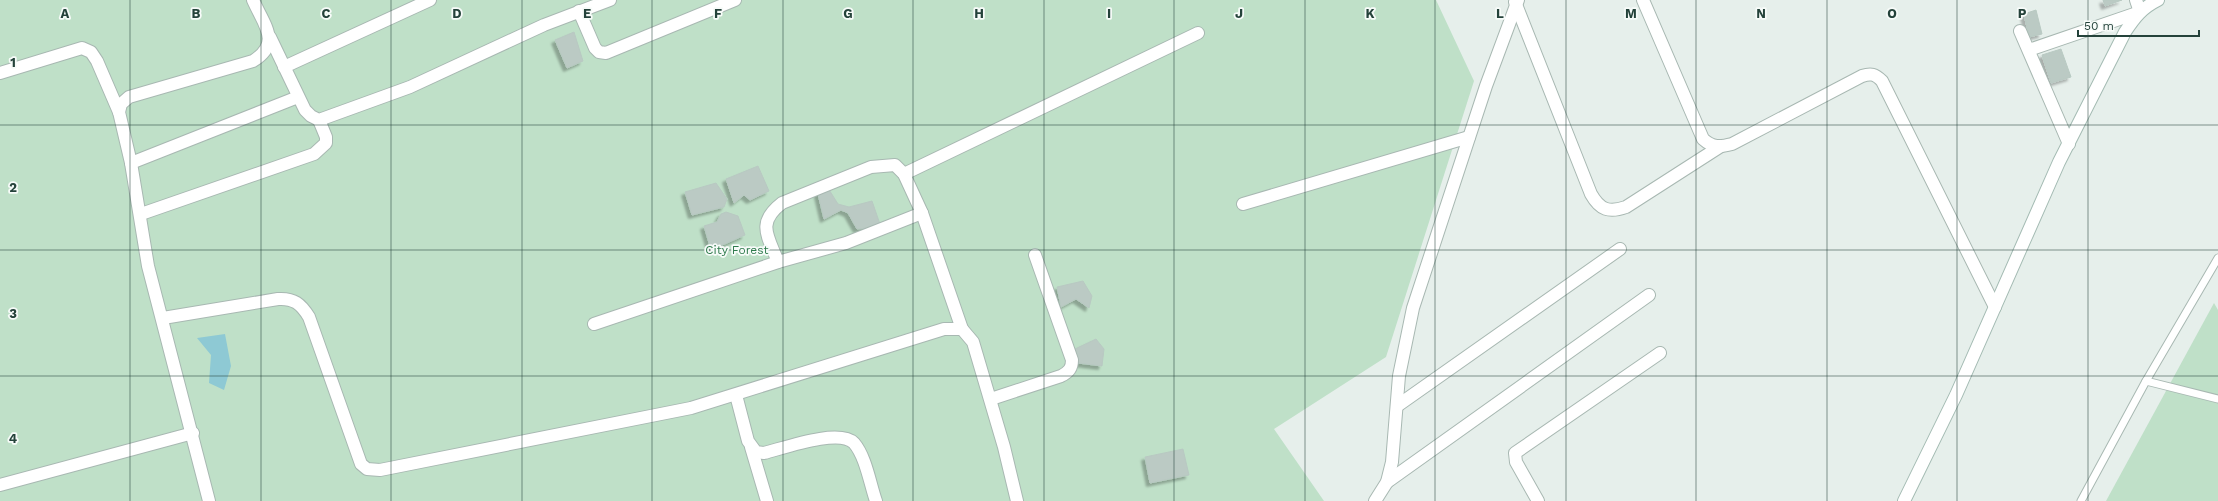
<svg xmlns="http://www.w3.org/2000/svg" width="2218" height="501" font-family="'Work Sans',sans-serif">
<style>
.green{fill:#bfe0c8}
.water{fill:#8ec9d4}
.building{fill:#bbcac4;stroke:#b8c9c2;filter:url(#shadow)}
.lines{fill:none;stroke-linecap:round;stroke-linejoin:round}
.lane-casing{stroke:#a8b8b2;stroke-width:9}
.street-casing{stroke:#a8b8b2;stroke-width:14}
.secondary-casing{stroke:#a4bbb3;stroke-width:14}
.lane{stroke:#fff;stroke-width:7}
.street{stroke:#fff;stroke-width:12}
.secondary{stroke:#fff;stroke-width:12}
.grid{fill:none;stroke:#24423a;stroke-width:1;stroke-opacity:0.55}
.labels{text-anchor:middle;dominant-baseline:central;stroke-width:3.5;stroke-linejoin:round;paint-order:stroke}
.park-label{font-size:12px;fill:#2d7a4b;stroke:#f7fbf9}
.grid-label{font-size:13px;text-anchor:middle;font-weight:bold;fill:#24423a;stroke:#f7fbf9;stroke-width:3.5;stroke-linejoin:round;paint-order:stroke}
</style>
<defs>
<filter id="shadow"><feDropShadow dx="-3.5" dy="3.5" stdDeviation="1" flood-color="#0004"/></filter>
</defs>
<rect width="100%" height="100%" fill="#e6efeb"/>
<g class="green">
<path d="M 0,0 L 1436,0 L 1474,81 L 1386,357 L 1274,429 L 1324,501 L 0,501 Z"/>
<path d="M 2214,303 L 2218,310 L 2218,501 L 2106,501 Z"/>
</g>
<path class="water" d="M 225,334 L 231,366 L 224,390 L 209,383 L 211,355 L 197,338 Z"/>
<g class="building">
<path d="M 2103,0 L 2122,0 L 2105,6 Z"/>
<path d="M 2036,10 L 2042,34 L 2029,37 L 2024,14 Z"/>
<path d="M 574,32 L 583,61 L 567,68 L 555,40 Z"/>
<path d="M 2061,49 L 2071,77 L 2051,83 L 2042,55 Z"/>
<path d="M 758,166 L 769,191 L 750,200 L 744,195 L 734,203 L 726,179 Z"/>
<path d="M 716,183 L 727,199 L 724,207 L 692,215 L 685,192 Z"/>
<path d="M 828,188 L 838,204 L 849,207 L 872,201 L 881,227 L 857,229 L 848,213 L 841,210 L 824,219 L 817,190 Z"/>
<path d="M 726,212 L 738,216 L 745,235 L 711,250 L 704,226 L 717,222 L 721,214 Z"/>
<path d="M 1083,281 L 1092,296 L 1089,308 L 1076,299 L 1061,307 L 1057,287 Z"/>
<path d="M 1096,339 L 1104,349 L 1102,366 L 1078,363 L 1075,349 Z"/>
<path d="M 1183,449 L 1189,475 L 1150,483 L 1145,457 Z"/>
</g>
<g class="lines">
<defs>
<g id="lane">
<path d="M 2146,381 L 2218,399"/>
<path d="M 2081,501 L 2146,381 L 2218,258"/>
</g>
<g id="street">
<path d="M 1643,0 L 1703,139 C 1713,148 1720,147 1732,144 L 1862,76 C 1871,73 1875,74 1882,81 L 1995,307"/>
<path d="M 1515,2 L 1591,194 C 1600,210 1609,213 1626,207 L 1721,146"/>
<path d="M 579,11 L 595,48 L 599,52 L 606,53 L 735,0"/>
<path d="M 2020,31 L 2069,144"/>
<path d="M 270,37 L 305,110 L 311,116 L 319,120 L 410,87 L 544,25 L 610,0"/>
<path d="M 2029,50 L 2140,12 L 2136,0"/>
<path d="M 284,67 L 430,0"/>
<path d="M 0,73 L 82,48 L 91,52 L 97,61 L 119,112"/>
<path d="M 131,163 L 298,97"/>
<path d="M 904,174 L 1198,33"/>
<path d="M 1243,204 L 1469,137"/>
<path d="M 141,214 L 314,154 L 326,143 L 326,137 L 319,120"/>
<path d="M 778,262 C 768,236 756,223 782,203 L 871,167 L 895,165 L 904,174 L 922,213 L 962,329"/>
<path d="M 163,318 L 278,299 C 294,298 301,304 309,317 L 361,464 L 367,469 L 380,470 L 691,408 L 944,329 L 962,329 L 973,342 L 1004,447 L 1017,501"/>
<path d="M 594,324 L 778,262 L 846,243 L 922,213"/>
<path d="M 736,395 L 748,441 L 756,452 L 764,453 C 784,448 839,428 854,443 C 866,457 870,484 876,501"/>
<path d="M 991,399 L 1061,376 C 1069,372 1072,368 1072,360 L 1035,255"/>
<path d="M 1397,406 L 1620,249"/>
<path d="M 751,447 L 767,501"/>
<path d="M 1387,482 L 1649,295"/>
<path d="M 0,485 L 193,433"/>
<path d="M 209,501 L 148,266 L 131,163 L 119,112 L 121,104 L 129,97 L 253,61 C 282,43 264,25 253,0"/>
<path d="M 1375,501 L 1387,482 L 1392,462 L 1399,376 L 1413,308 L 1486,86 L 1518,0"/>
<path d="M 1538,501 L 1516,462 L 1515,453 L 1660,353"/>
</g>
<path id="secondary" d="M 1904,501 L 1956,395 L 2059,162 L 2125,32 C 2135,17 2142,8 2158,0"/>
</defs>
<use href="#lane" class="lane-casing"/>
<use href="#street" class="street-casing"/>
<use href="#secondary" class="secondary-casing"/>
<use href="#lane" class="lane"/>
<use href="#street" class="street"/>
<use href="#secondary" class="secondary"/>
</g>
<path class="grid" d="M 130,0 L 130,501M 261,0 L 261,501M 391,0 L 391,501M 522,0 L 522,501M 652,0 L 652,501M 783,0 L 783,501M 913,0 L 913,501M 1044,0 L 1044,501M 1174,0 L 1174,501M 1305,0 L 1305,501M 1435,0 L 1435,501M 1566,0 L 1566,501M 1696,0 L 1696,501M 1827,0 L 1827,501M 1957,0 L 1957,501M 2088,0 L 2088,501M 0,125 L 2218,125M 0,250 L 2218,250M 0,376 L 2218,376"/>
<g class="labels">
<g class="park-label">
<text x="737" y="250">City Forest</text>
</g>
</g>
<g class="grid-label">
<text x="65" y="18">A</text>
<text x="196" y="18">B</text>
<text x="326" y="18">C</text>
<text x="457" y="18">D</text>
<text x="587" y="18">E</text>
<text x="718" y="18">F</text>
<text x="848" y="18">G</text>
<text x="979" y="18">H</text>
<text x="1109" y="18">I</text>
<text x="1239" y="18">J</text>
<text x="1370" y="18">K</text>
<text x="1500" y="18">L</text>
<text x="1631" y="18">M</text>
<text x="1761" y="18">N</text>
<text x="1892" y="18">O</text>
<text x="2022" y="18">P</text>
<text x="13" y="67">1</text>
<text x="13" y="192">2</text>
<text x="13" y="318">3</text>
<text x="13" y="443">4</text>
</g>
<path d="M2078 30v6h121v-6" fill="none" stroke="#24423a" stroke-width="2"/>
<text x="2084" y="30" font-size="12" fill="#24423a" stroke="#f7fbf9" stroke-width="3" paint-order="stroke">50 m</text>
</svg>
